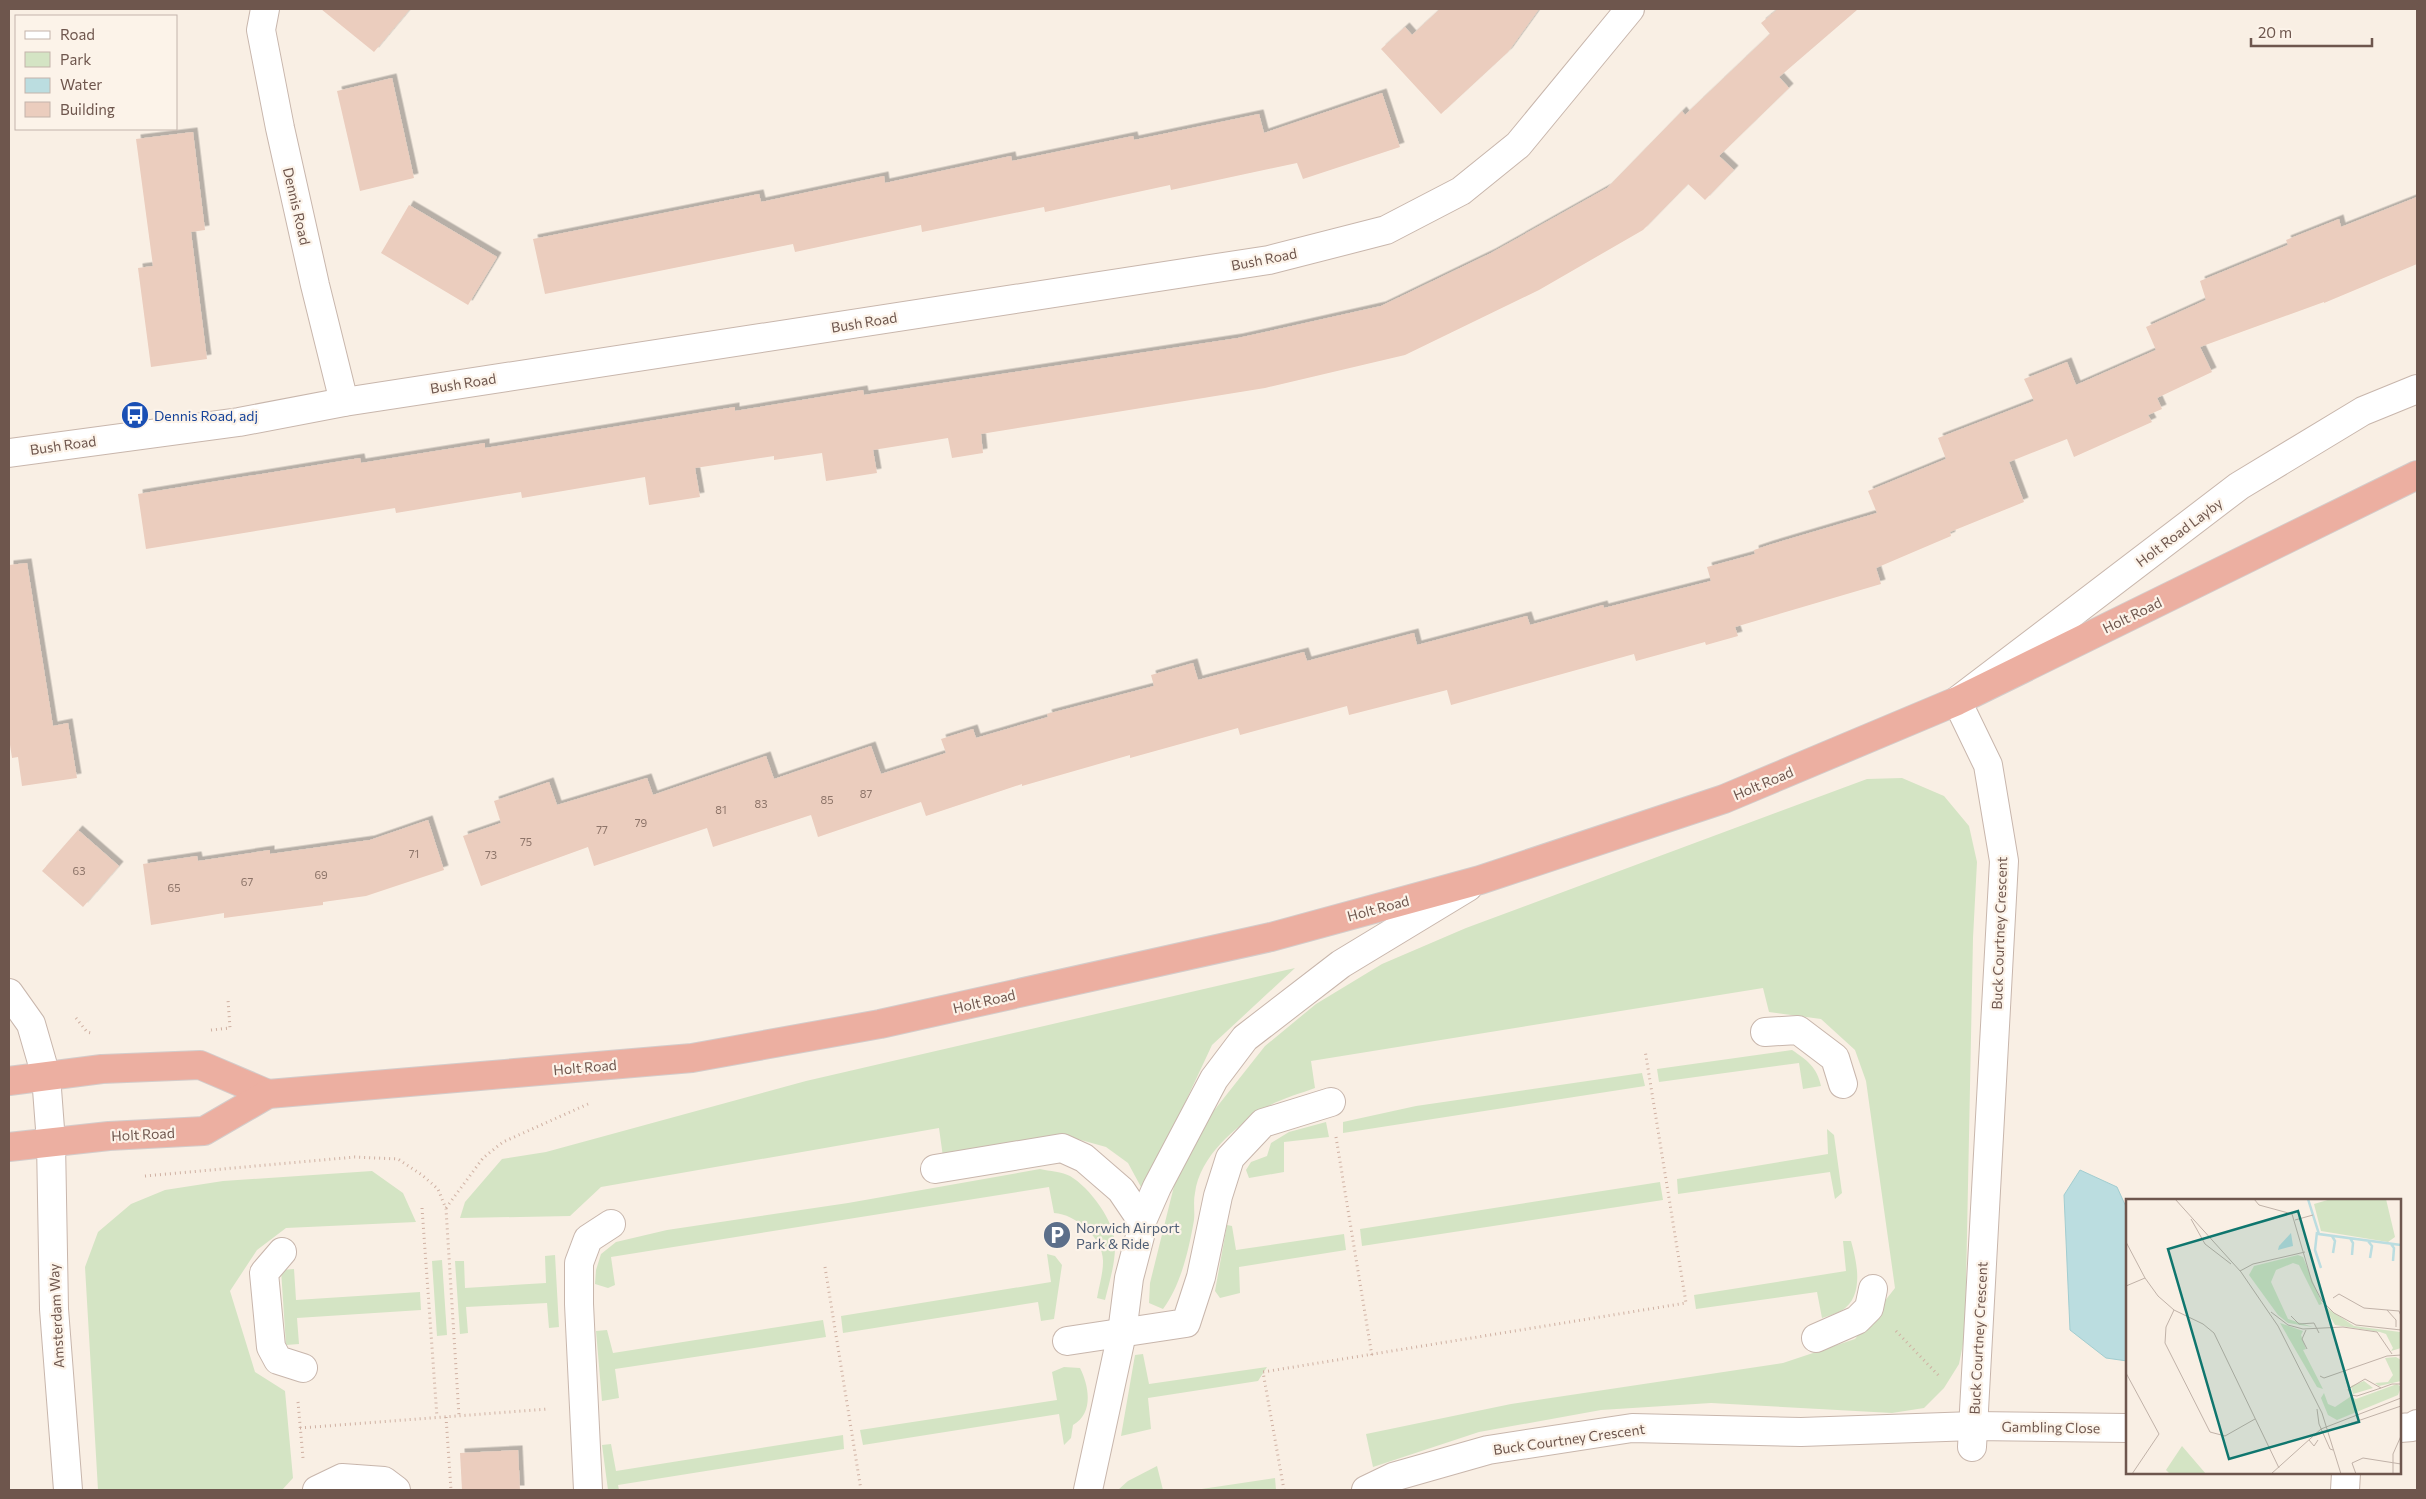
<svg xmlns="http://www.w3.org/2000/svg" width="2426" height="1499" font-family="Commissioner,sans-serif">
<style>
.green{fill:#d4e4c4}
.water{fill:#bbdde0;stroke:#a2cdd0}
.building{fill:#ebcdbe;filter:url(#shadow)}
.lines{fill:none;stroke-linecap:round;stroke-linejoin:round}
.minor-casing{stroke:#c8b6ac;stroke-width:30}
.highway-casing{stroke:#d4ccca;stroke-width:30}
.path{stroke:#cfb0a2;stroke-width:3;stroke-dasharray:1 4;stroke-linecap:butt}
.minor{stroke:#fff;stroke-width:28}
.highway{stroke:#ecafa1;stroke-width:28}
.labels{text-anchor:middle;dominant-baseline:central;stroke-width:4.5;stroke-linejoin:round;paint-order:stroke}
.number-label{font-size:11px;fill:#8d7469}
.street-label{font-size:14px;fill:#6e564d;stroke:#fcf3e9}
.transit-label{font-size:14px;fill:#164399;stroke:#fcf3e9;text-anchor:start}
.service-label{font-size:14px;fill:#4e5e75;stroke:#fcf3e9;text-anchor:start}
.inset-river{fill:none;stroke:#bbdde0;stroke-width:2.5}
.inset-road{fill:none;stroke:#c1b2a8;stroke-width:1}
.view{fill:#0f766e;fill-opacity:0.15;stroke:#0f766e;stroke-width:2.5}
.inset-edge{fill:none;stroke:#6e564d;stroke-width:2.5}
</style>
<defs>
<filter id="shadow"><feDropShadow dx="4.5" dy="-4.5" stdDeviation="0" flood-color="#0004"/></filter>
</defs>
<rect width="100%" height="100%" fill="#f9efe4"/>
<g class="green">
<path d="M 1902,778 L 1944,796 L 1969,826 L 1977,862 L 1973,938 L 1965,1334 L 1959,1364 L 1944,1388 L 1924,1408 L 1892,1413 L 1711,1403 L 1601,1410 L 1479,1432 L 1373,1467 L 1366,1434 L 1511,1404 L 1783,1363 L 1855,1339 L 1895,1288 L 1866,1081 L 1855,1050 L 1821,1019 L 1769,1012 L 1763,988 L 1311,1061 L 1315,1088 C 1299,1094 1280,1099 1265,1108 C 1235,1127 1200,1156 1195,1193 C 1193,1202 1195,1211 1194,1220 C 1189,1249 1181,1285 1163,1309 L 1149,1303 L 1150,1283 L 1176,1178 L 1201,1127 L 1265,1046 L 1316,1004 L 1382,964 L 1466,928 L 1867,779 Z"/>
<path d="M 1295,968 L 1212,1045 L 1154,1169 L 1141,1187 L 1128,1163 L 1106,1147 L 1063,1135 L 943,1157 L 939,1128 L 601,1187 L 570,1216 L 460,1218 L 465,1202 L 502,1159 L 546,1152 L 806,1081 Z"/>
<path d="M 1792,1050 C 1807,1060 1817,1067 1821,1086 L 1803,1089 L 1799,1063 L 1659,1082 L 1657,1069 Z"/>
<path d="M 1642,1073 L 1645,1086 L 1343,1133 L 1343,1122 L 1416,1106 Z"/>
<path d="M 1326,1122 L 1329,1137 L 1284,1142 L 1284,1172 L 1249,1178 L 1246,1170 L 1251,1162 L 1267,1156 L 1271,1143 L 1289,1132 Z"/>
<path d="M 1827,1129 L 1834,1135 L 1842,1193 L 1835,1199 L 1830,1172 L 1678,1194 L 1677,1179 L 1828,1154 Z"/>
<path d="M 1040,1169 C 1049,1171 1063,1172 1070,1176 C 1090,1188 1116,1222 1115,1247 C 1115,1265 1109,1283 1105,1300 L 1097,1298 C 1099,1286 1103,1274 1103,1262 C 1104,1239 1076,1214 1054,1213 L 1049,1187 L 611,1257 L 615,1285 L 608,1288 L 595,1284 L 596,1270 L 601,1254 L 616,1242 L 667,1230 L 848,1203 Z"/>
<path d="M 372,1171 L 403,1193 L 416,1222 L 286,1228 L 257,1250 L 230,1291 L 255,1372 L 285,1391 L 293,1478 L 282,1490 L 98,1490 L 85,1267 L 98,1232 L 131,1204 L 165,1190 L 223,1181 Z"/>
<path d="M 1660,1182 L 1663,1200 L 1362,1246 L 1360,1229 Z"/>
<path d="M 1227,1225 L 1232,1226 L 1236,1250 L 1344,1234 L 1346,1250 L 1239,1267 L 1240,1293 L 1220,1298 L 1215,1291 Z"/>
<path d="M 1843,1241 L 1851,1241 C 1857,1262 1865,1297 1841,1311 C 1835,1314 1828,1316 1822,1318 L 1817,1292 L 1696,1309 L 1694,1295 L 1846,1271 Z"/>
<path d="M 1047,1254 L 1055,1256 L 1062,1265 L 1054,1319 L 1041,1321 L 1038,1302 L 843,1333 L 841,1316 L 1051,1282 Z"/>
<path d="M 555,1255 L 559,1327 L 549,1328 L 547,1303 L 466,1307 L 468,1333 L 460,1334 L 455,1261 L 464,1261 L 465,1288 L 546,1283 L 545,1256 Z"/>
<path d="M 442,1260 L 447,1335 L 437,1336 L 432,1261 Z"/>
<path d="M 294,1269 L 296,1300 L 420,1292 L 421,1310 L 297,1318 L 299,1344 L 286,1345 L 281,1270 Z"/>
<path d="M 823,1320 L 826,1337 L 615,1369 L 619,1398 L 602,1401 L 596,1331 L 607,1330 L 613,1353 Z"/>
<path d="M 1143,1354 L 1149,1384 L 1267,1367 L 1258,1381 L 1148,1398 L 1151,1429 L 1121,1436 L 1135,1355 Z"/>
<path d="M 1064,1367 L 1080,1368 C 1089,1386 1094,1413 1073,1425 L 1071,1438 L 1064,1445 L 1059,1414 L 863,1445 L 860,1430 L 1057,1400 L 1052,1372 Z"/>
<path d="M 843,1435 L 844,1449 L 618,1485 L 619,1490 L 608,1490 L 602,1445 L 611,1444 L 616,1471 Z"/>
<path d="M 1157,1466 L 1163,1490 L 1118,1490 L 1128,1481 Z"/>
<path d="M 1275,1478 L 1276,1490 L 1195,1490 Z"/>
</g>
<path class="water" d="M 2080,1170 L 2117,1187 L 2127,1209 L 2127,1361 L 2106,1358 L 2070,1330 L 2064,1195 Z"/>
<g class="building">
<path d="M 321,9 L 410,9 L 374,52 Z"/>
<path d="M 1440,9 L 1539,9 L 1508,52 L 1441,114 L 1381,49 L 1405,27 L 1412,35 Z"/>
<path d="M 1778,9 L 1858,9 L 1779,77 L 1789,88 L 1719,156 L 1734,170 L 1705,200 L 1688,184 L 1643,230 L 1539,290 L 1405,355 L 1265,388 L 981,434 L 983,453 L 952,458 L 948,438 L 873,450 L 877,473 L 826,481 L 822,453 L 774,460 L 774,456 L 695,468 L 700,497 L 649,505 L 645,477 L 522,498 L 521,492 L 396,513 L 395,508 L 146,549 L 138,494 L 360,458 L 361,463 L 485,443 L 485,448 L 735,407 L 735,411 L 863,390 L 864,395 L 1238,338 L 1381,306 L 1491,253 L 1607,188 L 1682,111 L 1685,115 L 1770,34 L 1761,23 Z"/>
<path d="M 392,78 L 414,178 L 360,191 L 337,91 Z"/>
<path d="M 1382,93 L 1400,147 L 1303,179 L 1297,163 L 1171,190 L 1170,185 L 1045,212 L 1044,207 L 922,232 L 921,225 L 795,252 L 793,244 L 545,294 L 533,239 L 759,194 L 761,202 L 884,176 L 885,183 L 1011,156 L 1012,161 L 1133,136 L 1134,140 L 1259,114 L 1264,133 Z"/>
<path d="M 193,132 L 205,230 L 191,232 L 207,359 L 151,367 L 138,268 L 153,266 L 136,139 Z"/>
<path d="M 2417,197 L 2417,264 L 2324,303 L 2324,302 L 2200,347 L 2212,372 L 2157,398 L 2162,409 L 2148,415 L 2152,422 L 2074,457 L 2067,439 L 2009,462 L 2024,502 L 1950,532 L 1951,536 L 1876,568 L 1881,584 L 1735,627 L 1738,636 L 1706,645 L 1705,642 L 1636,661 L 1634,654 L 1451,705 L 1447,690 L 1349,715 L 1347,706 L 1240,735 L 1238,728 L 1130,758 L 1130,755 L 1022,786 L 1022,784 L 926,816 L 921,802 L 818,837 L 811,815 L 713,847 L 707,828 L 594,866 L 588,847 L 481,886 L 463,836 L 501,823 L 494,801 L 549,782 L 557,805 L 647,778 L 653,795 L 766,756 L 774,779 L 871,746 L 881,774 L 946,753 L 941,739 L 973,729 L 976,738 L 1048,717 L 1047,714 L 1154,686 L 1151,675 L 1193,663 L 1198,680 L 1304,652 L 1307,661 L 1414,633 L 1417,645 L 1527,616 L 1530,625 L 1603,605 L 1604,608 L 1711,581 L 1707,567 L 1755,554 L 1754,550 L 1769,545 L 1877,513 L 1868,491 L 1946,459 L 1938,438 L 2034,401 L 2024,379 L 2067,362 L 2076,385 L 2156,350 L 2146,327 L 2206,300 L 2200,281 L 2288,245 L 2286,240 L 2339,219 L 2341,227 Z"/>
<path d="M 409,205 L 497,257 L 468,305 L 381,253 Z"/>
<path d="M 27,563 L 53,726 L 68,723 L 77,778 L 22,786 L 18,757 L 12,758 L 9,738 L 9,565 Z"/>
<path d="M 428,820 L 444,870 L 366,896 L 323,902 L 323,905 L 224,918 L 224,913 L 151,925 L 143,864 L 197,856 L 198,861 L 270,850 L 270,854 L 370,840 Z"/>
<path d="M 78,830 L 119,866 L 83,907 L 42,871 Z"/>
<path d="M 518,1450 L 520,1490 L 462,1490 L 460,1453 Z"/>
</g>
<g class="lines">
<defs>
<g id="minor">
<path d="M 265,9 L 261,30 L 280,128 L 315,285 L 344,402"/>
<path d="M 9,453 L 239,422 L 344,402 L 1269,260 L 1386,230 L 1461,191 L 1518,145 L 1630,9"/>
<path d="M 9,993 L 31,1024 L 46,1076 L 51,1142 L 54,1309 L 68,1490"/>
<path d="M 1765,1032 L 1798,1030 L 1835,1058 L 1843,1084"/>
<path d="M 935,1169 L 1062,1148 L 1084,1158 L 1121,1190 L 1142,1221"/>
<path d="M 282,1252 L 264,1273 L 271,1347 L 278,1360 L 303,1368"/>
<path d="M 1816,1338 L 1857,1320 L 1869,1308 L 1873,1289"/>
<path d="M 1067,1341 L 1186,1323 L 1201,1277 L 1218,1196 L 1230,1158 L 1263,1123 L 1331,1102"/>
<path d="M 2400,1428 L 2412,1427 L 2417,1424"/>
<path d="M 1972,1447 L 2004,861 L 1988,765 L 1957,701 L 2239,486 L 2363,411 L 2417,389"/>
<path d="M 317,1490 L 342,1478 L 384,1481 L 396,1490"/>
<path d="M 588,1490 L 579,1304 L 579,1263 L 588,1239 L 611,1224"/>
<path d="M 1088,1490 L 1122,1333 L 1129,1278 L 1140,1236 L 1142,1221 L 1157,1187 L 1214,1079 L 1245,1038 L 1341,964 L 1468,887"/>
<path d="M 1366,1490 L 1393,1477 L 1488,1450 L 1632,1428 L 1801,1432 L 1974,1426 L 2127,1428"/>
<path d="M 2345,1490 L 2346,1473"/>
</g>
<g id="highway">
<path d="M 9,1081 L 102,1069 L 200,1065 L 268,1094"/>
<path d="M 9,1147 L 109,1136 L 204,1131 L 268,1094 L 692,1058 L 880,1024 L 1271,937 L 1480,880 L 1724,799 L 1957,701 L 2417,475"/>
</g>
</defs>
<use href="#minor" class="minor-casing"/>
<use href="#highway" class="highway-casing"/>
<g class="path">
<path d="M 76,1018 L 87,1032 L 91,1033"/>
<path d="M 211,1030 L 230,1028 L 228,1000"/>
<path d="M 1336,1137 L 1372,1356"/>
<path d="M 145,1176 L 355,1157 L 398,1159 L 422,1175 L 438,1189 L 446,1209 L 459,1416"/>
<path d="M 422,1208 L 437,1417"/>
<path d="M 446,1208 L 483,1158 L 503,1142 L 588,1104"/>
<path d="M 825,1267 L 861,1490"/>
<path d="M 1896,1331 L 1940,1377"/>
<path d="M 298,1402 L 303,1458"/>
<path d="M 446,1417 L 451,1490"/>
<path d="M 300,1428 L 548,1409"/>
<path d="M 1284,1490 L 1263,1372 L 1686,1303 L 1645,1050"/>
</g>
<use href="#minor" class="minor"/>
<use href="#highway" class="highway"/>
</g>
<defs>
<symbol id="bus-disc" viewBox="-11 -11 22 22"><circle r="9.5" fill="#1a4fb4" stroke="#fcf3e9"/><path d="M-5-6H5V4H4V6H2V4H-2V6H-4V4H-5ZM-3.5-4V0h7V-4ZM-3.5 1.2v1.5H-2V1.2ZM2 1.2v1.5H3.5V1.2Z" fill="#fff"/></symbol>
<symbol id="parking-disc" viewBox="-11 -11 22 22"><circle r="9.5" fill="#5c6f8a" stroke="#fcf3e9"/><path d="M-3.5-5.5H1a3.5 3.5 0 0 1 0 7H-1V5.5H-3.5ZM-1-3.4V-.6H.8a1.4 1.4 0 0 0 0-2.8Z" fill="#fff"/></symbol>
</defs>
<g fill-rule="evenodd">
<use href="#bus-disc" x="119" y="399" width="32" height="32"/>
<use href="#parking-disc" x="1041" y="1219" width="32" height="32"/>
</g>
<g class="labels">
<g class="number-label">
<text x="866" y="793">87</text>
<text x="827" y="799">85</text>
<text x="761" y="803">83</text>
<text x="721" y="809">81</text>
<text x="641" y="822">79</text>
<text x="602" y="829">77</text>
<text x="526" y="841">75</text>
<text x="414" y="853">71</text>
<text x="491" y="854">73</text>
<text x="79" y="870">63</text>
<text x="321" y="874">69</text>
<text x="247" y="881">67</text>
<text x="174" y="887">65</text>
</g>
<g class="street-label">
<text transform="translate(297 206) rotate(77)">Dennis Road</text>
<text transform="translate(1264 259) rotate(-11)">Bush Road</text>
<text transform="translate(864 322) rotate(-9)">Bush Road</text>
<text transform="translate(463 383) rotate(-9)">Bush Road</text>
<text transform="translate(63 445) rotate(-8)">Bush Road</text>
<text transform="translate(2179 532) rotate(-37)">Holt Road Layby</text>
<text transform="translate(2132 615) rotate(-26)">Holt Road</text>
<text transform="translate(1763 783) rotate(-23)">Holt Road</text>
<text transform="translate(1378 908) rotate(-15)">Holt Road</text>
<text transform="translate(1999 933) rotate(-88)">Buck Courtney Crescent</text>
<text transform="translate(984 1001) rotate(-13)">Holt Road</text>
<text transform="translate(585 1067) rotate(-5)">Holt Road</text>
<text transform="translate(143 1134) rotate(-3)">Holt Road</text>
<text transform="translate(56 1316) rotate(-93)">Amsterdam Way</text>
<text transform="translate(1978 1338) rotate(-87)">Buck Courtney Crescent</text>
<text transform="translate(2051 1427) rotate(1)">Gambling Close</text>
<text transform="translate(1569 1439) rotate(-8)">Buck Courtney Crescent</text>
</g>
<g class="transit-label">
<text x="154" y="415">Dennis Road, adj</text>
</g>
<g class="service-label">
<text x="1076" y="1227">Norwich Airport<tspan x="1076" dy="16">Park &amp; Ride</tspan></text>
</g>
</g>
<g transform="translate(2126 1199)">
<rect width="275" height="275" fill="#f9efe4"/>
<path d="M 205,0 L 260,0 L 269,38 L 262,43 L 195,32 L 188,5 ZM 172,56 L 177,58 L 196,105 L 193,106 L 173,66 L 167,64 L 150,71 L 145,83 L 162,120 L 187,128 L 162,124 L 152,116 L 123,76 L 128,67 ZM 198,107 L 228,127 L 274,133 L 275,149 L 265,152 L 267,149 L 260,135 L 254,133 L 209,126 ZM 154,124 L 177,132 L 175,136 L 180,150 L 177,151 L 197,190 L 191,188 ZM 270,158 L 275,161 L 275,182 L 253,187 L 249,184 L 262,183 L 267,176 L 259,159 ZM 238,182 L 247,189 L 227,195 L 225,187 ZM 271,185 L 275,188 L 272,196 L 211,221 L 202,216 L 195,199 L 198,194 L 202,205 L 209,208 L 224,198 L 230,200 ZM 56,247 L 80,275 L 44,275 L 40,271 Z" fill="#d4e4c4"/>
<path d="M 165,34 L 167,47 L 152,51 L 153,47 Z" fill="#bbdde0"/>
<path class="inset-river" d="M 182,0 L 193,35 L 275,46M 191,33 L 189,51 L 195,69M 206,37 L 209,42 L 207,54M 224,39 L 227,44 L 226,56M 242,42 L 246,47 L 244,59M 265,45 L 268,49 L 267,62"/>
<path class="inset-road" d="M 49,0 L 115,73 L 152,127 L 196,214 L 215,275M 128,0 L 133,6 L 166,15 L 186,83 L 196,102 L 208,114 L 230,126 L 275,131M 65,20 L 79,45 L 105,65M 169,21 L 187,16M 0,43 L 19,79 L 32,97 L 48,111 L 77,125 L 88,134 L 153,269M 114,72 L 127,65 L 179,53M 0,87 L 19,79M 207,99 L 213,95 L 238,109 L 273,112 L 275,117M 48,111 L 40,128 L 39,144 L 84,233 L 99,237 L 129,220M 261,111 L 270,121 L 270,128M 145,113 L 162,126 L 177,130 L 217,128 L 251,133 L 266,155M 165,117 L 173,125 L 188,124 L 193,134M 180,131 L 176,140 L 181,150M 0,174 L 33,235 L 6,275M 194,177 L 198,179 L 261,157 L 275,156M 255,189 L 239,180 L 222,190 L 225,196 L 231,197 L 255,189 L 266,185 L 275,185M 191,210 L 193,225 L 204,250 L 207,251M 188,237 L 275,207M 183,241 L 188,247 L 192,241M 145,275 L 195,230 L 275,199M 230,275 L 226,264 L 237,259 L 275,265M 267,275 L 267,255 L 275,237"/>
<path class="view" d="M 172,12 L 233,223 L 103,260 L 42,50 Z"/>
<rect width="275" height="275" class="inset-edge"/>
</g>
<rect width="2426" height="1499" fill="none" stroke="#6e564d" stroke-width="20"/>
<rect x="15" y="15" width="162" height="115" fill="#fcf3e9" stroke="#c3b4ab"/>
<rect x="25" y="31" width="25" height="8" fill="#ffffff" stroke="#c3b4ab"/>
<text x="60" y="40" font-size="15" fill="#6e564d">Road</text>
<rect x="25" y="52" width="25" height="15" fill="#d4e4c4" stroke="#c3b4ab"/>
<text x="60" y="65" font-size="15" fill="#6e564d">Park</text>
<rect x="25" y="78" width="25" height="15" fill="#bbdde0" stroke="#c3b4ab"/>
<text x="60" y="90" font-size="15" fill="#6e564d">Water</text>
<rect x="25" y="102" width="25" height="15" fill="#ebcdbe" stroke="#c3b4ab"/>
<text x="60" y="115" font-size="15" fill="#6e564d">Building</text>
<path d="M2251 38v8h121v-8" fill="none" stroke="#6e564d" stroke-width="2.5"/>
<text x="2258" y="38" font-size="15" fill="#6e564d" stroke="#fcf3e9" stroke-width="4" paint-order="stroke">20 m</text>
</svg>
